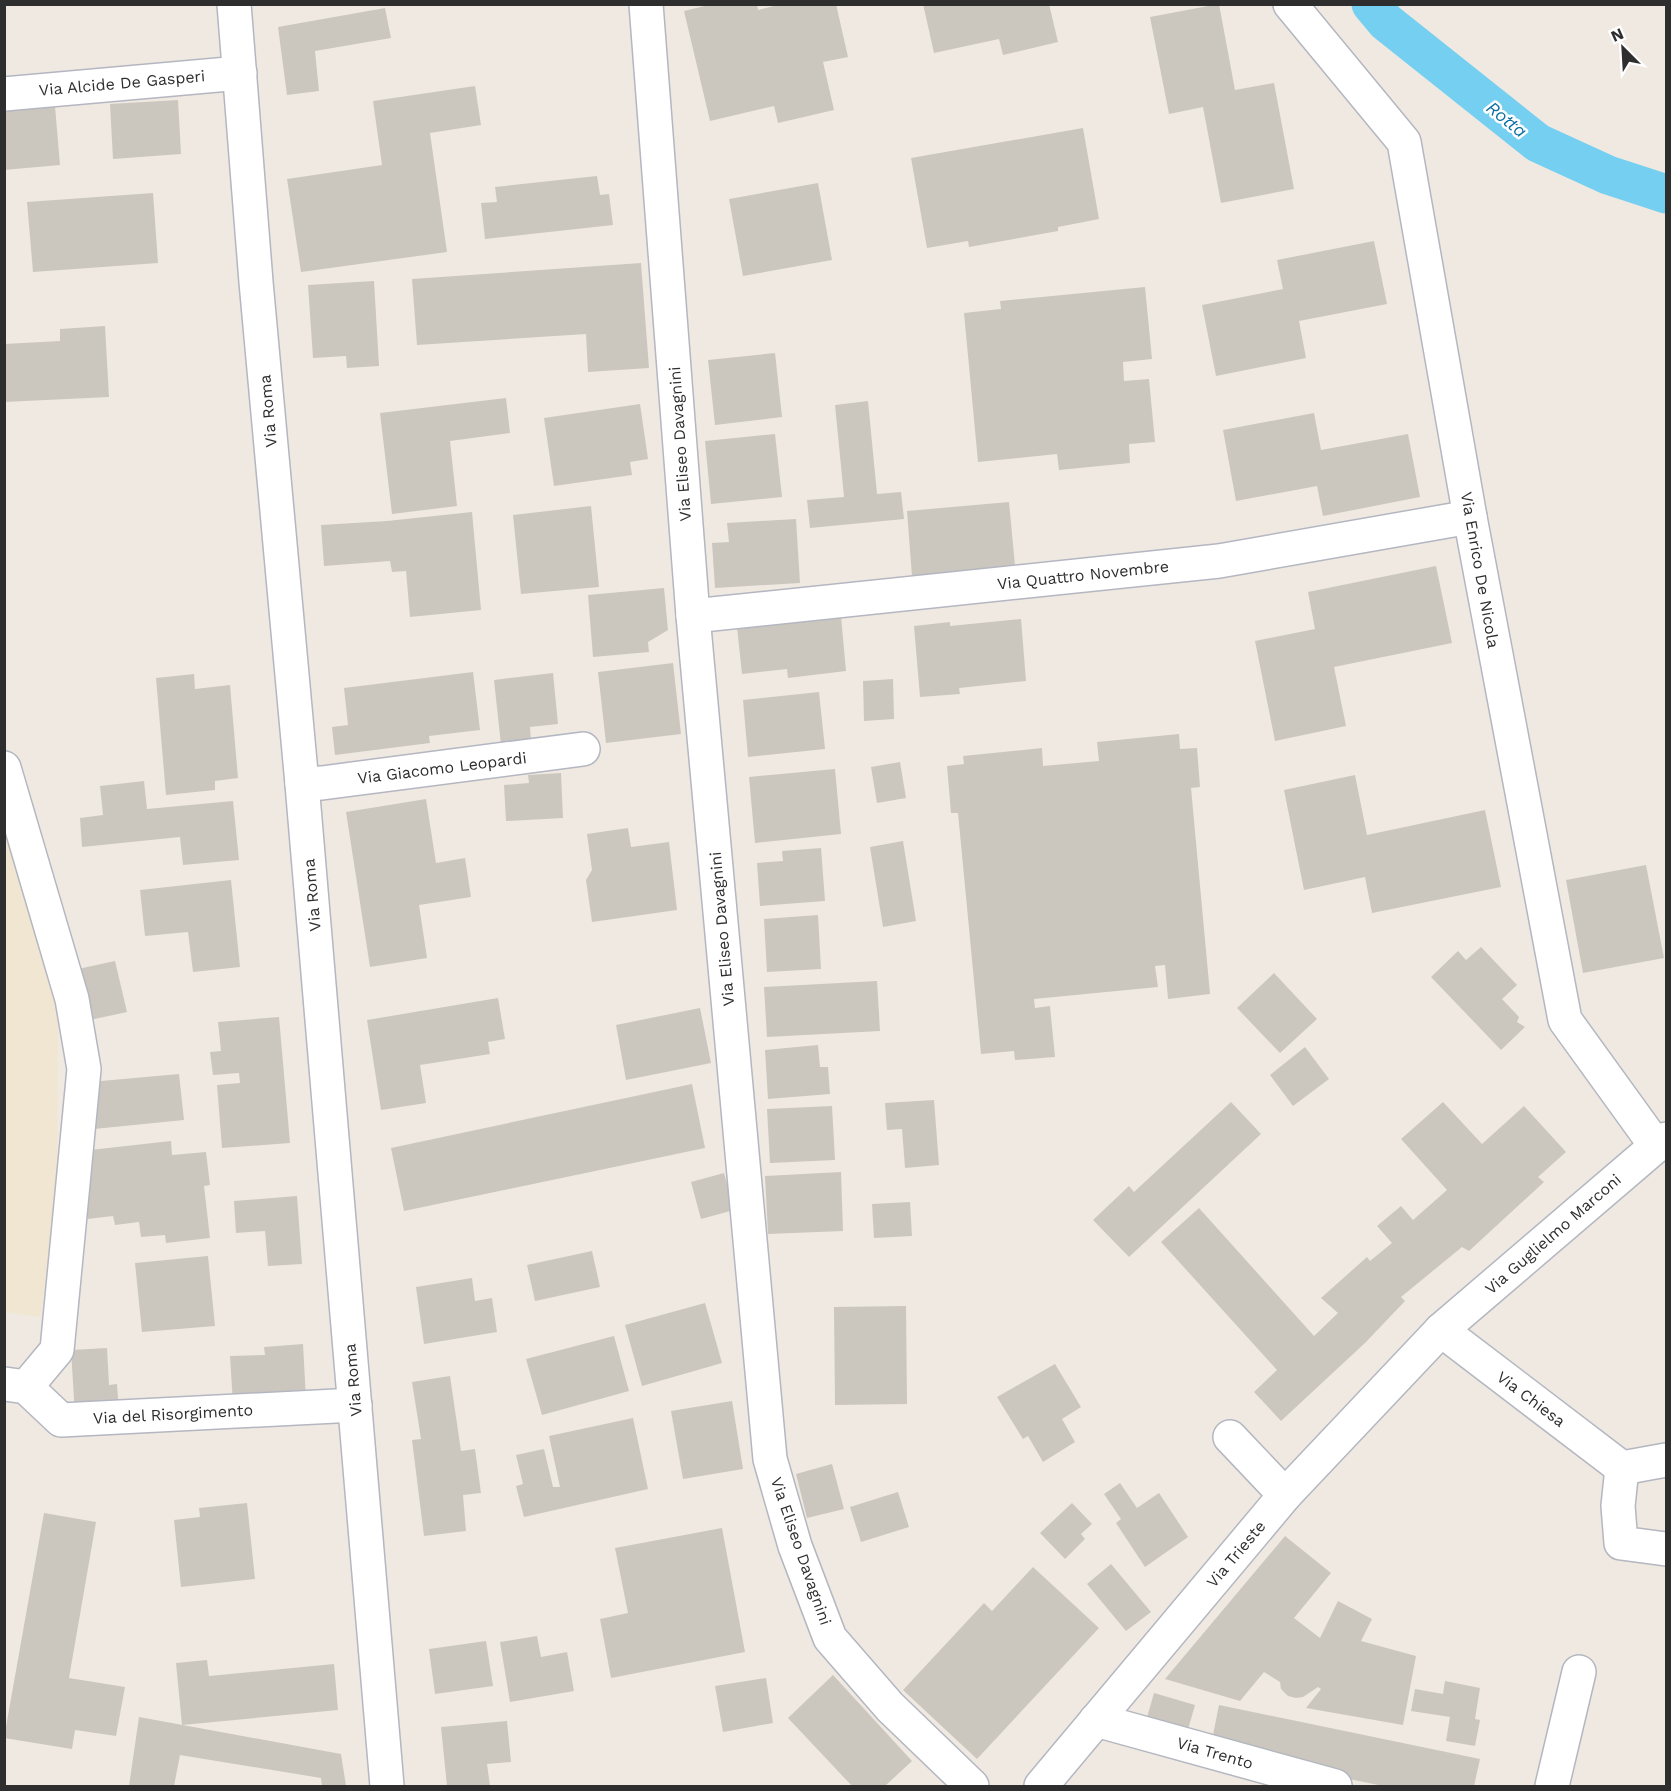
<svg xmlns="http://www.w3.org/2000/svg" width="1671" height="1791" font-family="'Work Sans',sans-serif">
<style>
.education{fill:#f0e6d1}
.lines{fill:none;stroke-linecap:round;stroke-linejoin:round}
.canal{stroke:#75cff0;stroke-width:39}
.building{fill:#cbc7bf}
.minor-casing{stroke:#b4b7c1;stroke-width:36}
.minor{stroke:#fff;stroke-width:33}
.labels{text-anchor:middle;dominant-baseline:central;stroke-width:5;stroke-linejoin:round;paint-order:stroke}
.street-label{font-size:16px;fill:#2e2e2e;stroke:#fff}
.water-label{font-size:18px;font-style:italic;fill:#0d6fa3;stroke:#fff}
</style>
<rect width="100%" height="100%" fill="#efe9e1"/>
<path class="education" d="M 4,814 L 58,1007 L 57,1204 L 40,1317 L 5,1312 Z"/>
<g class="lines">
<path class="canal" d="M 1371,4 L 1386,22 L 1538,143 L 1608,175 L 1666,194"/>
</g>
<g class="building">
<path d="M 713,4 L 757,4 L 758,10 L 782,4 L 836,4 L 848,57 L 823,62 L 834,110 L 778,123 L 774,106 L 710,121 L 684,11 Z"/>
<path d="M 923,4 L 1049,4 L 1058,42 L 1003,55 L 999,39 L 934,53 Z"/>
<path d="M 1219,4 L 1235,90 L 1274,83 L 1294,189 L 1221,203 L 1203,107 L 1169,114 L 1150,17 Z"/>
<path d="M 385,8 L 391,38 L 315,51 L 319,91 L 287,95 L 278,27 Z"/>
<path d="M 475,86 L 481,125 L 430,133 L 447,252 L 301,272 L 287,179 L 382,165 L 373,101 Z"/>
<path d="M 178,100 L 181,154 L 113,159 L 110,104 Z"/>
<path d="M 55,106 L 60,165 L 4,170 L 4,110 Z"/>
<path d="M 1083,128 L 1099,219 L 1058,227 L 1058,231 L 969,247 L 968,241 L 927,248 L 911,158 Z"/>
<path d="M 597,176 L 600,195 L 609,194 L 613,225 L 485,239 L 481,203 L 497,202 L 495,187 Z"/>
<path d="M 818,183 L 832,260 L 743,276 L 729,199 Z"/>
<path d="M 153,193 L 158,263 L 33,272 L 27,202 Z"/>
<path d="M 1374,241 L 1387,304 L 1299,321 L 1306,358 L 1216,376 L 1202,305 L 1283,289 L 1277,260 Z"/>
<path d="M 641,263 L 649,368 L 588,372 L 586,334 L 417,345 L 412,279 Z"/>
<path d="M 374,281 L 379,366 L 347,368 L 346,356 L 313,358 L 308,285 Z"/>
<path d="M 1145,287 L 1152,359 L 1123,362 L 1124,381 L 1149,379 L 1155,442 L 1129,444 L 1130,463 L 1059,470 L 1057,454 L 978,462 L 964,313 L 1001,309 L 1000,301 Z"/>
<path d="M 105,326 L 109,397 L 4,402 L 4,344 L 60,341 L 60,329 Z"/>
<path d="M 775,353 L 782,417 L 715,425 L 708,360 Z"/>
<path d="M 506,398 L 510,433 L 450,441 L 457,506 L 392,514 L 380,413 Z"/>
<path d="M 868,401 L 877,494 L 901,492 L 904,519 L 810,528 L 807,500 L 844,497 L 835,405 Z"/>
<path d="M 640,404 L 648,459 L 630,462 L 632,475 L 554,486 L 544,418 Z"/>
<path d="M 1314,413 L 1321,450 L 1408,434 L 1420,497 L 1323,516 L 1317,486 L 1236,501 L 1223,430 Z"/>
<path d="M 775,434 L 782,497 L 711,504 L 705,441 Z"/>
<path d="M 1009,502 L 1015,566 L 912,576 L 907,511 Z"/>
<path d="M 591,506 L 599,587 L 521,594 L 513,515 Z"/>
<path d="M 472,512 L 481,610 L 410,617 L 406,571 L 392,572 L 390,561 L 324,566 L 321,525 L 387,521 Z"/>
<path d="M 796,519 L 800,583 L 715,588 L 712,543 L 729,542 L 727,523 Z"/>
<path d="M 1436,566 L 1452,643 L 1334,667 L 1346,726 L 1275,741 L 1255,641 L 1315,629 L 1308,592 Z"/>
<path d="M 664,588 L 668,630 L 648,642 L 649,652 L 593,657 L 588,595 Z"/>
<path d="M 841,616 L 846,671 L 788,678 L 787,669 L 742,674 L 737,627 Z"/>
<path d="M 1021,619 L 1026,681 L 959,688 L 960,694 L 920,697 L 914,626 L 950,622 L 950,626 Z"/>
<path d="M 673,663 L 681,734 L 606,743 L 598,672 Z"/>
<path d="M 473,672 L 480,730 L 429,736 L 430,743 L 335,755 L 332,727 L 348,725 L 344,688 Z"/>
<path d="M 553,673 L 558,724 L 530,727 L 531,742 L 501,745 L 494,680 Z"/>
<path d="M 194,674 L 195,689 L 230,685 L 238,778 L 215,781 L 215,790 L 166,795 L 156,678 Z"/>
<path d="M 893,679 L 894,719 L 864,721 L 863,681 Z"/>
<path d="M 819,692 L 825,749 L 748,757 L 743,700 Z"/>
<path d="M 1179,734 L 1180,749 L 1197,748 L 1200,787 L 1191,788 L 1210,994 L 1168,999 L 1165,965 L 1155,966 L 1158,987 L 1034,999 L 1035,1008 L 1050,1006 L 1055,1057 L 1015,1060 L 1014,1051 L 981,1054 L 958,813 L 951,813 L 947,766 L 964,764 L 963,756 L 1042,748 L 1043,766 L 1099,761 L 1097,742 Z"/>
<path d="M 900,762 L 906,798 L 877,803 L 871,767 Z"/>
<path d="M 835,769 L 841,834 L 755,843 L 749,777 Z"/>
<path d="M 561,773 L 563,818 L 506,821 L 504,785 L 529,783 L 528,775 Z"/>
<path d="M 1355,775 L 1367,835 L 1485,810 L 1501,887 L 1372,913 L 1365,877 L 1304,890 L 1284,790 Z"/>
<path d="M 144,781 L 147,809 L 233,801 L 239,860 L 183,865 L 180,837 L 82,847 L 80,818 L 103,815 L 100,786 Z"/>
<path d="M 426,799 L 436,863 L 465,858 L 471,897 L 419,905 L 427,958 L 370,967 L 346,812 Z"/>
<path d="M 628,828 L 631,847 L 669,842 L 677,910 L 592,922 L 586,880 L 592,870 L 587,834 Z"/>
<path d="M 903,841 L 916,921 L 883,927 L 870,847 Z"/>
<path d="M 821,848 L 825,901 L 760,906 L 757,863 L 783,861 L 782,851 Z"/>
<path d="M 1646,865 L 1664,958 L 1583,973 L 1566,880 Z"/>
<path d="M 231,880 L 240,967 L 193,972 L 188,932 L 145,936 L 140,890 Z"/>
<path d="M 818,915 L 821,969 L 767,972 L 764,919 Z"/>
<path d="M 1481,947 L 1517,985 L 1502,999 L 1519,1017 L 1517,1022 L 1525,1027 L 1501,1050 L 1431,977 L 1458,951 L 1466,960 Z"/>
<path d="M 115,961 L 127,1012 L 90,1020 L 78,969 Z"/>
<path d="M 1274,973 L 1317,1019 L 1280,1053 L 1237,1008 Z"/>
<path d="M 877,981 L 880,1031 L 767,1037 L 764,987 Z"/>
<path d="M 498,998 L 505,1039 L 488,1042 L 490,1054 L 420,1065 L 426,1103 L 381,1110 L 367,1020 Z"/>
<path d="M 700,1008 L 711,1063 L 626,1080 L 616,1025 Z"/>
<path d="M 279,1017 L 290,1143 L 222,1148 L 217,1085 L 240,1083 L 239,1073 L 213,1075 L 210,1052 L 221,1051 L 218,1022 Z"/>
<path d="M 818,1045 L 820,1067 L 828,1067 L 830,1094 L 768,1099 L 765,1050 Z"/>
<path d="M 1305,1047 L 1329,1079 L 1293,1106 L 1270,1075 Z"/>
<path d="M 179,1074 L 184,1120 L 94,1129 L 90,1082 Z"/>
<path d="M 692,1084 L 705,1148 L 404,1211 L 391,1148 Z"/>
<path d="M 934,1100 L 939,1165 L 905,1168 L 902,1129 L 887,1130 L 885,1103 Z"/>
<path d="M 1231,1102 L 1261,1134 L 1129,1257 L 1093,1220 L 1129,1186 L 1134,1192 Z"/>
<path d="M 1443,1102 L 1482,1144 L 1524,1106 L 1566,1152 L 1538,1177 L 1544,1182 L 1469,1251 L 1462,1247 L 1401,1297 L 1405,1301 L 1366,1342 L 1281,1421 L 1254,1392 L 1277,1370 L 1161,1242 L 1199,1208 L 1314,1336 L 1338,1313 L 1321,1298 L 1367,1257 L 1370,1261 L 1392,1243 L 1377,1226 L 1401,1206 L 1413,1220 L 1447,1190 L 1401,1139 Z"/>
<path d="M 832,1106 L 835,1160 L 770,1163 L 767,1109 Z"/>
<path d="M 171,1141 L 172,1155 L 206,1152 L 210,1185 L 204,1186 L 210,1238 L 166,1243 L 165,1235 L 141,1237 L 139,1222 L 115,1225 L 113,1216 L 88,1219 L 81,1151 Z"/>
<path d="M 841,1172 L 843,1231 L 768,1234 L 765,1176 Z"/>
<path d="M 724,1173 L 734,1210 L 701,1219 L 691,1182 Z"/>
<path d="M 297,1196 L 302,1264 L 268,1266 L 265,1231 L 236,1233 L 234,1201 Z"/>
<path d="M 910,1202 L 912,1236 L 874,1238 L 872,1204 Z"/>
<path d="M 592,1251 L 600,1287 L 535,1301 L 527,1265 Z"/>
<path d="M 208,1256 L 215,1326 L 142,1332 L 135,1263 Z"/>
<path d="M 472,1278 L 475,1301 L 492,1298 L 497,1332 L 424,1344 L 416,1287 Z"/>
<path d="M 705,1303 L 722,1363 L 642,1386 L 625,1325 Z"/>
<path d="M 906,1306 L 907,1404 L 835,1405 L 834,1307 Z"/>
<path d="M 614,1336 L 629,1391 L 542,1415 L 526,1359 Z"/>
<path d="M 303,1344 L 306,1399 L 233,1404 L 230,1356 L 265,1355 L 264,1347 Z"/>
<path d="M 107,1348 L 109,1385 L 117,1384 L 119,1412 L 75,1415 L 71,1350 Z"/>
<path d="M 1055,1364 L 1081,1407 L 1062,1419 L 1075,1442 L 1043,1462 L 1028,1436 L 1023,1439 L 997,1397 Z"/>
<path d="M 450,1376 L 461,1451 L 475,1449 L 481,1493 L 463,1495 L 466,1531 L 424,1536 L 412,1440 L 421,1439 L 412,1382 Z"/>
<path d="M 732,1401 L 743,1469 L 683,1479 L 671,1411 Z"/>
<path d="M 633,1418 L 648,1489 L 524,1517 L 516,1486 L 523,1484 L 516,1455 L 544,1449 L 553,1487 L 560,1487 L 549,1436 Z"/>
<path d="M 832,1464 L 844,1509 L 807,1518 L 796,1474 Z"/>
<path d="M 1120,1483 L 1137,1508 L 1159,1493 L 1188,1537 L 1145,1567 L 1116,1523 L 1121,1519 L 1104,1494 Z"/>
<path d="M 898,1492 L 909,1527 L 861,1542 L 850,1507 Z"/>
<path d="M 247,1503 L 255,1579 L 181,1587 L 174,1520 L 200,1517 L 199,1508 Z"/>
<path d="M 1072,1503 L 1092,1524 L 1081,1534 L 1085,1539 L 1065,1559 L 1040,1533 Z"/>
<path d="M 44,1513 L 96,1522 L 69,1678 L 125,1687 L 116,1736 L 75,1730 L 72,1749 L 4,1738 Z"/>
<path d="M 722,1528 L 745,1652 L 611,1678 L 600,1619 L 628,1613 L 615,1548 Z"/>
<path d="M 1285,1536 L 1331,1573 L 1294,1618 L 1320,1638 L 1338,1601 L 1372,1619 L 1361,1641 L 1416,1656 L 1403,1725 L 1306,1708 L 1321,1689 L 1318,1687 L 1303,1697 L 1296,1698 L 1288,1696 L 1281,1689 L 1280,1682 L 1264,1672 L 1240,1701 L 1165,1679 Z"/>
<path d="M 1111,1564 L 1151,1612 L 1126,1631 L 1087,1584 Z"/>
<path d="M 1033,1567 L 1099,1628 L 977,1759 L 903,1690 L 984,1603 L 992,1611 Z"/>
<path d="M 537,1636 L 541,1657 L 567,1652 L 574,1691 L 510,1702 L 500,1642 Z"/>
<path d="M 486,1641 L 493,1686 L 435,1694 L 429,1649 Z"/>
<path d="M 207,1660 L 209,1676 L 334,1664 L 338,1710 L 182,1725 L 176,1663 Z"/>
<path d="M 833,1675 L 912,1761 L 885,1786 L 852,1786 L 788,1718 Z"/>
<path d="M 766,1678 L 773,1723 L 723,1732 L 715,1686 Z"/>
<path d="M 1445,1681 L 1480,1688 L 1475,1719 L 1480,1720 L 1475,1746 L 1446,1741 L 1450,1717 L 1411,1711 L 1415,1689 L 1443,1694 Z"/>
<path d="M 1154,1693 L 1195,1705 L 1185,1740 L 1144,1728 Z"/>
<path d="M 1219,1705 L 1480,1759 L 1474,1786 L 1383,1786 L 1210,1750 Z"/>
<path d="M 139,1717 L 341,1754 L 346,1786 L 322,1786 L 321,1778 L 180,1755 L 174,1786 L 129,1786 Z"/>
<path d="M 507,1721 L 511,1762 L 487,1764 L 490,1786 L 447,1786 L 441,1727 Z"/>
</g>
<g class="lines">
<defs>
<g id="minor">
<path d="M 234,4 L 256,282 L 302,784 L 387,1786"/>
<path d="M 646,4 L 693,616 L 770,1459 L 795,1546 L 830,1638 L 890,1707 L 972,1786"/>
<path d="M 1290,4 L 1404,142 L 1470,517 L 1565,1020 L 1656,1146"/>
<path d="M 4,94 L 240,73"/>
<path d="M 693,616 L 1219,561 L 1470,517"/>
<path d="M 4,768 L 72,999 L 84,1069 L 57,1350 L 26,1387"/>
<path d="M 302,784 L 322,783 L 583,749"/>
<path d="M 1441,1330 L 1622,1468"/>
<path d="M 5,1384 L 26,1387 L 61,1420 L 355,1405"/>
<path d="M 1230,1437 L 1285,1495"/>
<path d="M 1622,1468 L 1618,1506 L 1621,1543 L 1666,1549"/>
<path d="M 1622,1468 L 1666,1460"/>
<path d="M 1096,1720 L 1335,1786"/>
<path d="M 1041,1786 L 1285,1495 L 1441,1330 L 1656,1146 L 1666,1139"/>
<path d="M 1552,1786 L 1579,1672"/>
</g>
</defs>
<use href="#minor" class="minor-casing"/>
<use href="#minor" class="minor"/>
</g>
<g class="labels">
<g class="street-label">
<text transform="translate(122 83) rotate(-5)">Via Alcide De Gasperi</text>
<text transform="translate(268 411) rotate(-95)">Via Roma</text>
<text transform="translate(680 444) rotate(-94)">Via Eliseo Davagnini</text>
<text transform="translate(1480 570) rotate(80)">Via Enrico De Nicola</text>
<text transform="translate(1083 575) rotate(-6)">Via Quattro Novembre</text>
<text transform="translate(442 768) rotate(-7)">Via Giacomo Leopardi</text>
<text transform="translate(312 895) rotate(-95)">Via Roma</text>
<text transform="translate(722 929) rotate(-95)">Via Eliseo Davagnini</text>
<text transform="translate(1553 1234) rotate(-41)">Via Guglielmo Marconi</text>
<text transform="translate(353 1380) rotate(-95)">Via Roma</text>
<text transform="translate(1531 1399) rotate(37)">Via Chiesa</text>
<text transform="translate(173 1414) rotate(-3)">Via del Risorgimento</text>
<text transform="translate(801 1551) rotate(71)">Via Eliseo Davagnini</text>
<text transform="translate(1236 1554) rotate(-50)">Via Trieste</text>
<text transform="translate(1215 1753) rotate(16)">Via Trento</text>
</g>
<g class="water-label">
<text transform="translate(1507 119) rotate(39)">Rotta</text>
</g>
</g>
<rect width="1671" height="1791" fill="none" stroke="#2e2e2e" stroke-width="12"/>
<g transform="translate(1623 48) rotate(336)" stroke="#ffffff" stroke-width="4.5" paint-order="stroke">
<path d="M0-4.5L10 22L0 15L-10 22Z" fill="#2e2e2e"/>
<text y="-9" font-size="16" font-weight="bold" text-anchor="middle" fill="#2e2e2e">N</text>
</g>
</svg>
